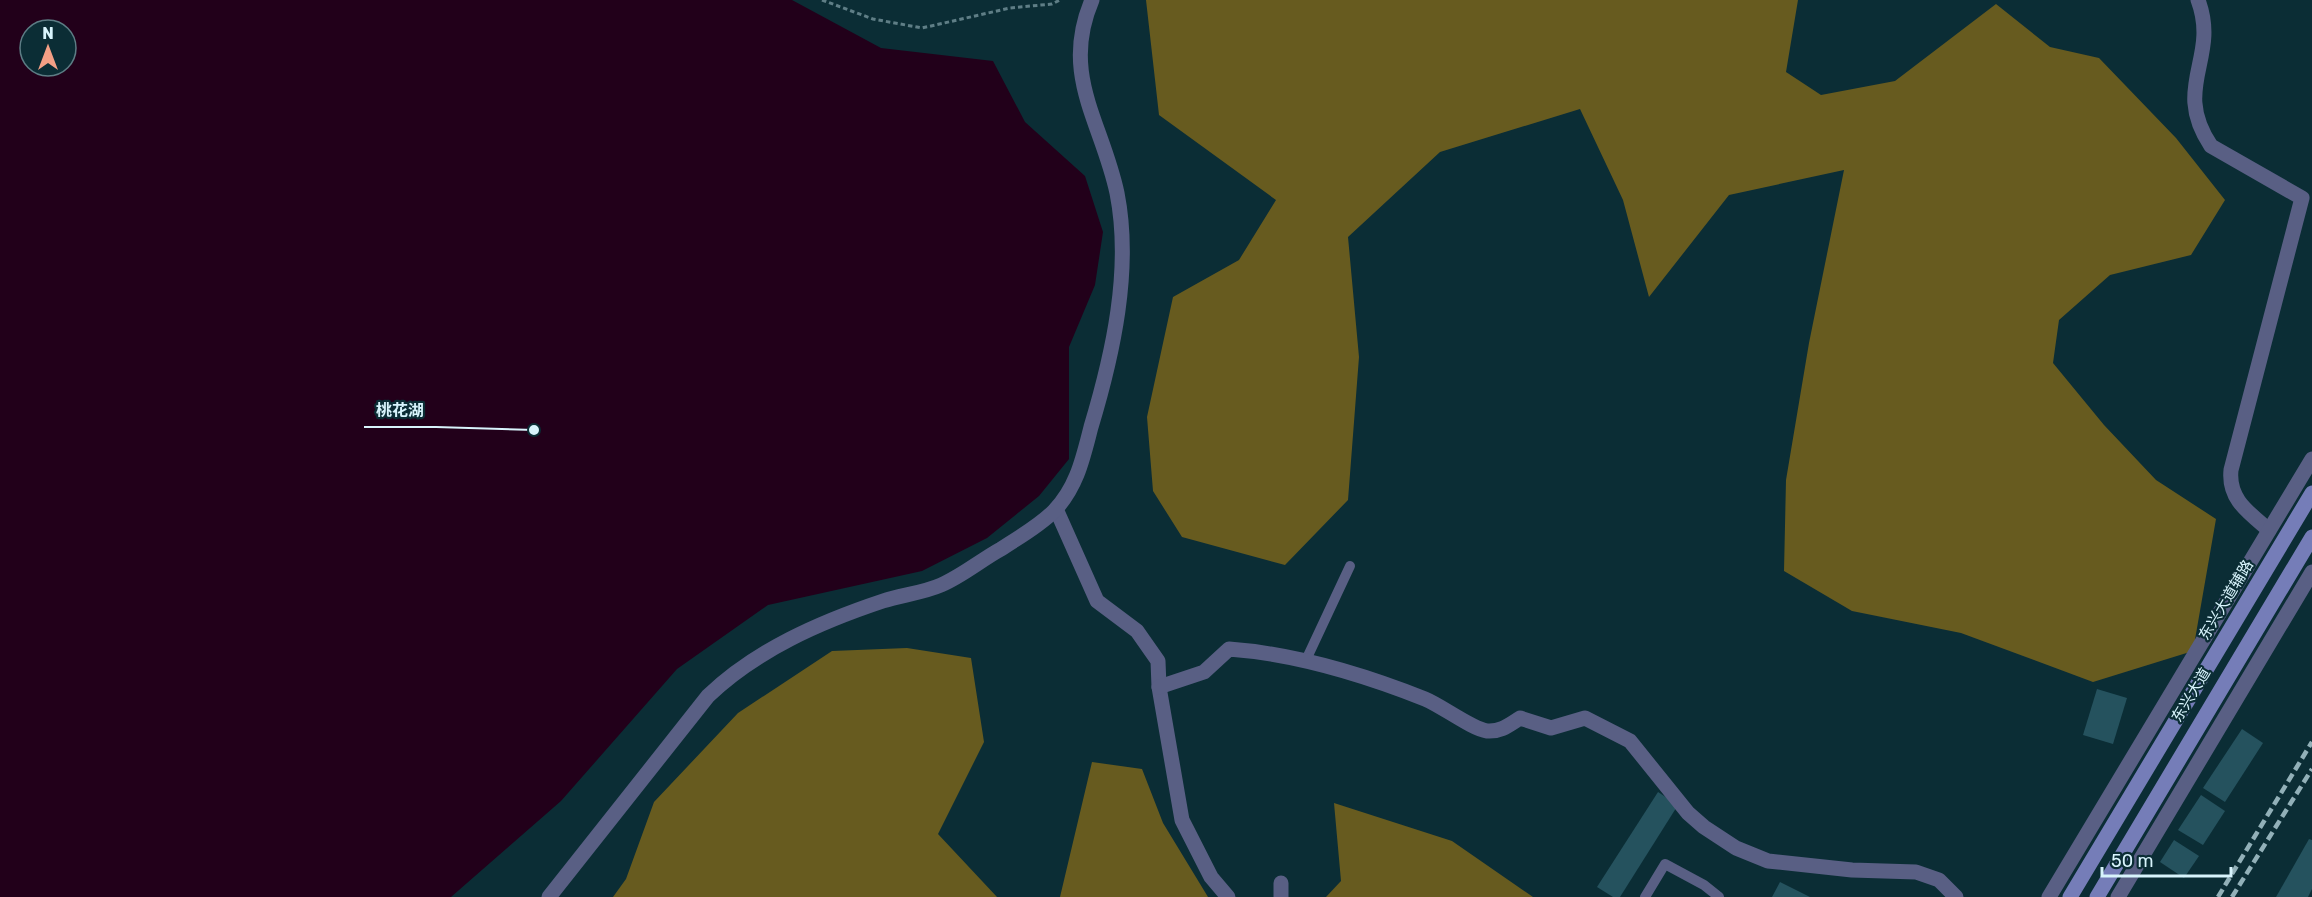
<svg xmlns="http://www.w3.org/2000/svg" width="2312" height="897" font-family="Rubik,'Noto Sans SC',sans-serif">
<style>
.forest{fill:#675b1f}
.water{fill:#22001a;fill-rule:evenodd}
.building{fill:#25525e}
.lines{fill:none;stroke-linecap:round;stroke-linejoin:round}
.path{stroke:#5f7e86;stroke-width:3;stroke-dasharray:4.5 3;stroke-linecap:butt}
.service{stroke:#595f84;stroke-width:10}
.minor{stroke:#595f84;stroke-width:15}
.secondary{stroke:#757db8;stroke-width:15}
.rail{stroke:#92b0b8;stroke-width:4.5;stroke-dasharray:9 4.5;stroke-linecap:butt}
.labels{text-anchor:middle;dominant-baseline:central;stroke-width:4.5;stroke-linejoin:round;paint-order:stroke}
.street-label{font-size:15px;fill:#d8f4fc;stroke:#0b2d35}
.leader{fill:none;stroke:#d8f4fc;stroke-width:2}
.callout-dot{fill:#d8f4fc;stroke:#0b2d35;stroke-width:2}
.callout-label{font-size:16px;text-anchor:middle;font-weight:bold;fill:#d8f4fc;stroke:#0b2d35;stroke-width:4.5;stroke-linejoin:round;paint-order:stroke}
</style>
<rect width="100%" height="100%" fill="#0b2d35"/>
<g class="forest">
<path d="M 1146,0 L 1798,0 L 1786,72 L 1821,95 L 1895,81 L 1996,4 L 2050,47 L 2099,58 L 2176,138 L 2225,200 L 2191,255 L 2110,275 L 2059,320 L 2053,363 L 2104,425 L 2156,480 L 2216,519 L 2193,651 L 2093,682 L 1961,633 L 1852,611 L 1784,571 L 1786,480 L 1809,343 L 1844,170 L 1729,195 L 1649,297 L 1623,200 L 1580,109 L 1440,152 L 1348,237 L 1359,357 L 1348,500 L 1285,565 L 1182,537 L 1153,491 L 1147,417 L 1173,297 L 1239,260 L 1276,200 L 1159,115 Z"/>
<path d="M 907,648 L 971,658 L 984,742 L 938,834 L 997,897 L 613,897 L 626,879 L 654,802 L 738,713 L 832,651 Z"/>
<path d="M 1092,762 L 1142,769 L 1163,823 L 1208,897 L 1060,897 Z"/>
<path d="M 1334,803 L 1452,841 L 1533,897 L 1326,897 L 1341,881 Z"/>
</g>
<path class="water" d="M 0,0 L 792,0 L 881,48 L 993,61 L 1025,122 L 1085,176 L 1103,232 L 1095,285 L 1069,347 L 1069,459 L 1039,496 L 987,538 L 922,571 L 768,605 L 677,669 L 561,801 L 451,897 L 0,897 ZM 30,30 L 66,30 L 66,66 L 30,66 Z"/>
<g class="building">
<path d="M 2097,689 L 2127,698 L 2113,744 L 2083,735 Z"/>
<path d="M 2242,729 L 2263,743 L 2225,802 L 2203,788 Z"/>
<path d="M 1658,792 L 1678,805 L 1620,897 L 1613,897 L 1597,887 Z"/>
<path d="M 2201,795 L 2225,811 L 2203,845 L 2178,830 Z"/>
<path d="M 2309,839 L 2312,840 L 2312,889 L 2308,897 L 2276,897 Z"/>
<path d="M 2174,840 L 2199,856 L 2184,878 L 2160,862 Z"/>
<path d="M 1780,882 L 1810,897 L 1772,897 Z"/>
</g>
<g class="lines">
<path class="path" d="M 822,0 L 873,19 L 922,28 L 1010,8 L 1052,4 L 1060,0"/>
<g class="service">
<path d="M 1306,660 L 1350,566"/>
<path d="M 1645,897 L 1665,864 L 1704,885 L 1719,897"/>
</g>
<g class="minor">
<path d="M 2198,0 C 2220,59 2171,86 2211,146 L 2302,198 L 2231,470 C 2228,499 2248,512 2269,530"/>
<path d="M 1056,509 L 1097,601 L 1137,631 L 1158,661 L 1159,687 L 1182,820 L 1211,877 L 1228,897"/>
<path d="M 1159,687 L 1204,672 L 1229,649 C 1297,654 1362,674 1425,699 C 1442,706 1472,729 1487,731 C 1501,732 1509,725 1520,718 L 1551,728 L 1585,718 L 1630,741 L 1688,813 L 1704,827 L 1736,848 L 1768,861 L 1852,870 L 1916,872 L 1939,880 L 1956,897"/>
<path d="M 1281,883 L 1281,897"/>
<path d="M 549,897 L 708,696 C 756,650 820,622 883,601 C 901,595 923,593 941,585 C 962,576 981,560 1001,549 C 1019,537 1038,527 1054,511 C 1077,487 1083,458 1091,427 C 1113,354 1132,269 1117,193 C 1102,122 1060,75 1092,0"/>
<path d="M 2049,897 L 2312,459"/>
<path d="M 2118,897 L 2312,572"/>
</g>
<g class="secondary">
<path d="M 2070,897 L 2312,493"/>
<path d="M 2097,897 L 2312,537"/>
</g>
<g class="rail">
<path d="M 2218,897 L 2312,742"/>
<path d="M 2232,897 L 2312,769"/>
</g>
</g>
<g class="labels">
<g class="street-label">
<text transform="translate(2226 600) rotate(-59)">东兴大道辅路</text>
<text transform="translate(2191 695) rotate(-59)">东兴大道</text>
</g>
</g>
<path class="leader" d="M534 430L436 427H364"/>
<circle class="callout-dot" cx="534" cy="430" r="6"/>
<g class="callout-label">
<text x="400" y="416">桃花湖</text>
</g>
<g transform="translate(48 48)"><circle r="28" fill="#0b2d35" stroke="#5d7d85" stroke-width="1.5"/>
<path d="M0-4.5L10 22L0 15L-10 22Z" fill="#f39f85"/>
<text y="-9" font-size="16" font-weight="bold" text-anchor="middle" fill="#d8f4fc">N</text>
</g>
<path d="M2102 867v9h129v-9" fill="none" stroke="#d8f4fc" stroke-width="3"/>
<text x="2111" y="867" font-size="18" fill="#d8f4fc" stroke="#0b2d35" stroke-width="4.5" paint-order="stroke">50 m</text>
</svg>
